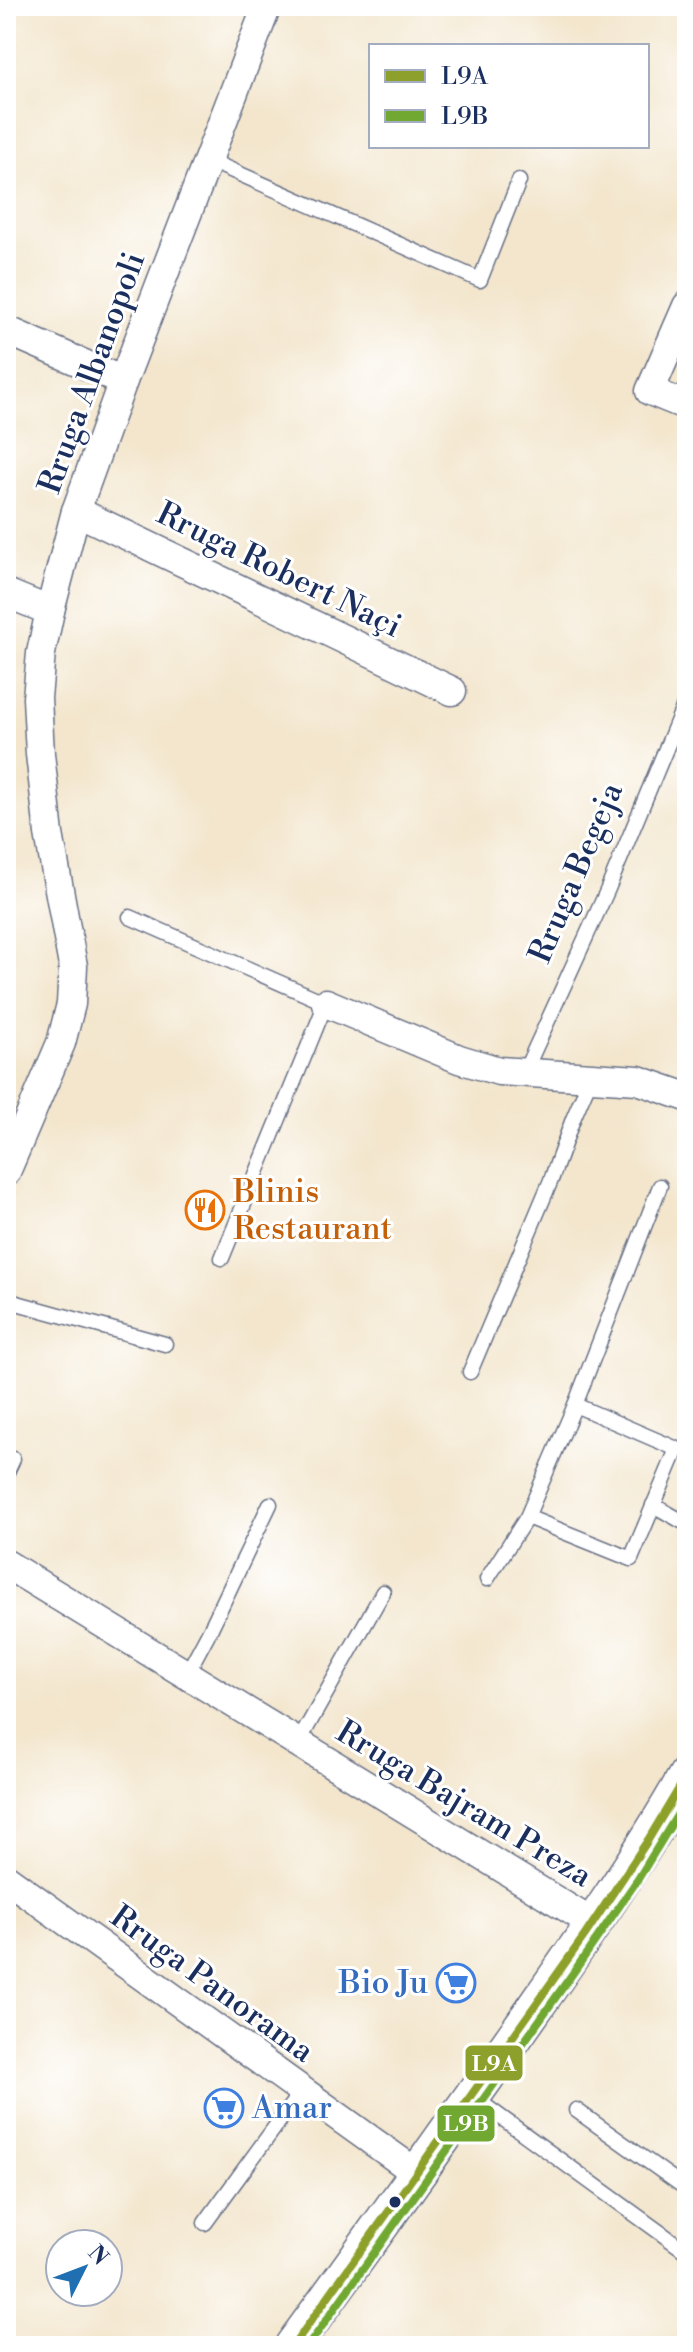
<svg xmlns="http://www.w3.org/2000/svg" width="693" height="2352" font-family="'Libre Bodoni',serif">
<style>
.lines{fill:none;stroke-linecap:round;stroke-linejoin:round}
.service-casing{stroke:#676f85;stroke-width:17}
.minor-casing{stroke:#676f85;stroke-width:31}
.tertiary-casing{stroke:#676f85;stroke-width:39}
.service{stroke:#fff;stroke-width:14}
.minor{stroke:#fff;stroke-width:28}
.tertiary{stroke:#fff;stroke-width:36}
.bus-1-casing{stroke:#fff;stroke-width:14}
.bus-2-casing{stroke:#fff;stroke-width:14}
.bus-1{stroke:#8da02c;stroke-width:8}
.bus-2{stroke:#70a832;stroke-width:8}
.bus-dot{fill:#1b2f5e;stroke:#fff;stroke-width:3}
.labels{text-anchor:middle;dominant-baseline:central;stroke-width:6;stroke-linejoin:round;paint-order:stroke}
.street-label{font-size:32px;fill:#1b2f5e;stroke:#fff}
.food-label{font-size:32px;fill:#c56008;stroke:#fff;text-anchor:start}
.shop-label{font-size:32px;fill:#366cbe;stroke:#fff;text-anchor:end}
.line-badge{stroke:#fff;stroke-width:3}
.badge-label{font-size:22px;text-anchor:middle;font-weight:bold;fill:#fff}
</style>
<rect width="100%" height="100%" fill="#fff"/>
<filter id="ink" filterUnits="userSpaceOnUse"><feTurbulence type="fractalNoise" baseFrequency=".0125" numOctaves="2"/><feDisplacementMap in="SourceGraphic" scale="16" xChannelSelector="R" yChannelSelector="G"/><feConvolveMatrix kernelMatrix="1 2 1 2 8 2 1 2 1" color-interpolation-filters="sRGB"/></filter>
<filter id="wash" filterUnits="userSpaceOnUse"><feTurbulence type="fractalNoise" baseFrequency=".006" numOctaves="4" result="noise"/><feDisplacementMap in="SourceGraphic" scale="32" xChannelSelector="R" yChannelSelector="G"/><feGaussianBlur stdDeviation="1.8" result="paint"/><feColorMatrix in="noise" values="0 0 0 0 0 0 0 0 0 0 0 0 0 0 0 0 0 1.4 0 .05"/><feComposite in="paint" operator="in"/></filter>
<g filter="url(#wash)">
<rect width="100%" height="100%" fill="#f3e6cd"/>
</g>
<g filter="url(#ink)">
<g class="lines">
<defs>
<g id="service">
<path d="M 208,160 L 480,280 L 519,181"/>
<path d="M 130,917 L 326,1003 L 222,1258"/>
<path d="M 524,1073 L 607,891 L 687,698"/>
<path d="M 6,1300 L 165,1344"/>
<path d="M 470,1372 L 551,1180 L 573,1119 L 591,1077"/>
<path d="M 6,1474 L 13,1459"/>
<path d="M 653,1505 L 687,1524"/>
<path d="M 527,1517 L 575,1405 L 660,1186"/>
<path d="M 487,1579 L 527,1517 L 631,1559 L 677,1449 L 575,1405"/>
<path d="M 186,1675 L 210,1630 L 270,1504"/>
<path d="M 298,1743 L 383,1592"/>
<path d="M 473,2097 L 687,2252"/>
<path d="M 576,2110 L 687,2189"/>
<path d="M 205,2223 L 302,2090"/>
</g>
<g id="minor">
<path d="M 687,306 L 650,391 L 687,406"/>
<path d="M 6,330 L 123,381"/>
<path d="M 76,511 L 452,691"/>
<path d="M 6,593 L 50,611"/>
<path d="M 326,1003 L 459,1059 L 499,1071 L 638,1080 L 687,1097"/>
<path d="M 6,1172 L 61,1043 L 71,1004 L 73,966 L 49,834 L 40,754 L 37,698 L 41,653 L 50,611 L 76,511 L 123,381 L 267,6"/>
<path d="M 6,1564 L 594,1924"/>
<path d="M 6,1878 L 418,2174"/>
</g>
<path id="tertiary" d="M 293,2346 C 370,2241 445,2135 520,2029 C 578,1946 637,1863 687,1775"/>
</defs>
<use href="#service" class="service-casing"/>
<use href="#minor" class="minor-casing"/>
<use href="#tertiary" class="tertiary-casing"/>
<use href="#service" class="service"/>
<use href="#minor" class="minor"/>
<use href="#tertiary" class="tertiary"/>
<defs>
<path id="bus-1" d="M 293,2346 L 585,1935 L 648,1840 L 687,1775"/>
<path id="bus-2" d="M 308,2346 L 573,1973 L 638,1879 L 687,1799"/>
</defs>
<use href="#bus-1" class="bus-1-casing"/>
<use href="#bus-2" class="bus-2-casing"/>
<use href="#bus-1" class="bus-1"/>
<use href="#bus-2" class="bus-2"/>
</g>
</g>
<defs>
<symbol id="restaurant-ring" viewBox="-11 -11 22 22"><circle r="9.5" fill="#fff" stroke="#e8710a" stroke-width="1.5"/><path d="M-5-6h1v4h1v-4h1v4h1v-4h1v5L-1.5 .5V6h-2V.5L-5-1ZM5-6V6H3V1.5H1.5Q1.5-4 5-6Z" fill="#e8710a"/></symbol>
<symbol id="supermarket-ring" viewBox="-11 -11 22 22"><circle r="9.5" fill="#fff" stroke="#3f7fe0" stroke-width="1.5"/><path d="M-6-5.5h2.5l.6 2H6L4.5 2H-2.5L-4.4-4H-6ZM-1.5 3.2a1.3 1.3 0 1 0 .1 0ZM3 3.2a1.3 1.3 0 1 0 .1 0Z" fill="#3f7fe0"/></symbol>
</defs>
<g fill-rule="evenodd">
<use href="#restaurant-ring" x="183" y="1188" width="44" height="44"/>
<use href="#supermarket-ring" x="434" y="1961" width="44" height="44"/>
<use href="#supermarket-ring" x="202" y="2086" width="44" height="44"/>
</g>
<circle class="bus-dot" cx="395" cy="2202" r="7"/>
<g class="labels">
<g class="street-label">
<text transform="translate(92 373) rotate(-70)">Rruga Albanopoli</text>
<text transform="translate(279 570) rotate(26)">Rruga Robert Naçi</text>
<text transform="translate(576 873) rotate(-67)">Rruga Begeja</text>
<text transform="translate(464 1804) rotate(31)">Rruga Bajram Preza</text>
<text transform="translate(212 1984) rotate(36)">Rruga Panorama</text>
</g>
<g class="food-label">
<text x="233" y="1192">Blinis<tspan x="233" dy="37">Restaurant</tspan></text>
</g>
<g class="shop-label">
<text x="428" y="1983">Bio Ju</text>
<text x="252" y="2108" text-anchor="start">Amar</text>
</g>
</g>
<g class="line-badge">
<rect x="464" y="2044" width="60" height="38" rx="8" fill="#8da02c"/>
<rect x="436" y="2104" width="60" height="39" rx="8" fill="#70a832"/>
</g>
<g class="badge-label">
<text x="494" y="2071">L9A</text>
<text x="466" y="2131">L9B</text>
</g>
<rect width="693" height="2352" fill="none" stroke="#fff" stroke-width="32"/>
<rect x="369" y="44" width="280" height="104" fill="#ffffff" stroke="#a4acbf" stroke-width="2"/>
<rect x="385" y="70" width="40" height="12" fill="#8da02c" stroke="#a4acbf" stroke-width="2"/>
<text x="441" y="84" font-size="24" fill="#1b2f5e">L9A</text>
<rect x="385" y="110" width="40" height="12" fill="#70a832" stroke="#a4acbf" stroke-width="2"/>
<text x="441" y="124" font-size="24" fill="#1b2f5e">L9B</text>
<g transform="translate(84 2268) rotate(48)"><circle r="38" fill="#ffffff" stroke="#a4acbf" stroke-width="2"/>
<path d="M0-6L14 30L0 20L-14 30Z" fill="#1f6fb2"/>
<text y="-12" font-size="22" font-weight="bold" text-anchor="middle" fill="#1b2f5e">N</text>
</g>
</svg>
